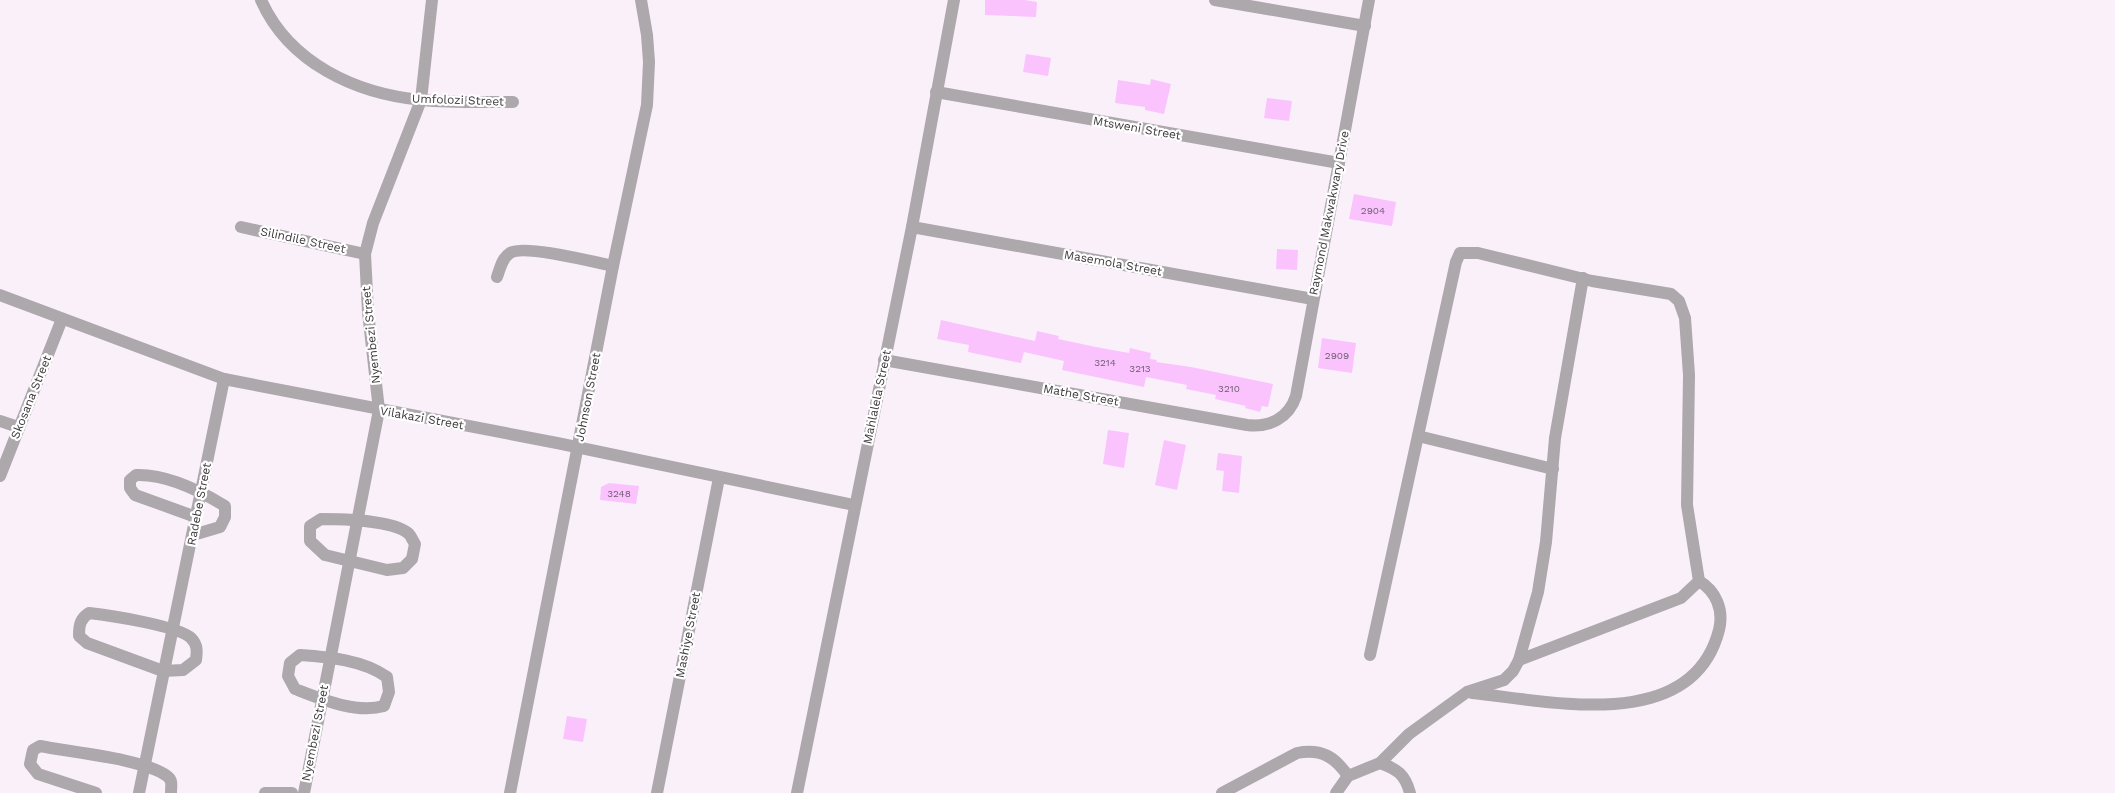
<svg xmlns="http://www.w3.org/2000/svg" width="2115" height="793" font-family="'Work Sans',sans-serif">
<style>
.building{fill:#fbc3fe}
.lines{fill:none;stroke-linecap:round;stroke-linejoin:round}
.minor{stroke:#aca8ac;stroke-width:12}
.labels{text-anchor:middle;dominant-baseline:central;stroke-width:4.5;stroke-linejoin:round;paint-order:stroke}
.number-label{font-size:10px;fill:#6d5c6e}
.street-label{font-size:12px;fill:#3e3a3e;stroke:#fff}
</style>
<rect width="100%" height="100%" fill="#faf0fa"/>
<g class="building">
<path d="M 985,0 L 1025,0 L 1037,2 L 1036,17 L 985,15 Z"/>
<path d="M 1026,54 L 1051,58 L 1048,76 L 1023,72 Z"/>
<path d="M 1151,79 L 1171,84 L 1164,114 L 1145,110 L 1145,107 L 1115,103 L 1118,80 L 1150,85 Z"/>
<path d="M 1267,98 L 1292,101 L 1289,121 L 1264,118 Z"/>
<path d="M 1354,194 L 1396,202 L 1392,226 L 1349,219 Z"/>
<path d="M 1277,249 L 1298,250 L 1297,270 L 1276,269 Z"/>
<path d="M 941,320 L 1035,341 L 1037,331 L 1059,336 L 1058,339 L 1096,347 L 1129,353 L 1130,348 L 1151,353 L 1150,359 L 1157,360 L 1156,362 L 1191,367 L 1273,384 L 1268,407 L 1262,406 L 1260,412 L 1245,408 L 1246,406 L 1215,399 L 1216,395 L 1186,389 L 1187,385 L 1146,377 L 1144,387 L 1062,370 L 1064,361 L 1024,352 L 1021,363 L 968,352 L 969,345 L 937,339 Z"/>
<path d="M 1322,338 L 1356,343 L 1352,373 L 1318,368 Z"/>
<path d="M 1108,430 L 1129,433 L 1124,468 L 1103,464 Z"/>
<path d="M 1164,440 L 1186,445 L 1177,490 L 1155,485 Z"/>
<path d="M 1218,453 L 1242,456 L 1239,493 L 1222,491 L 1224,471 L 1216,470 Z"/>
<path d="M 609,483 L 639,486 L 636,504 L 600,500 L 601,487 Z"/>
<path d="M 567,716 L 587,719 L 583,742 L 563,739 Z"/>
</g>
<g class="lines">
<g class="minor">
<path d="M 261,0 C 289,63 356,94 422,100 C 452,103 483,102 513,102"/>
<path d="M 1215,0 L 1365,26"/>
<path d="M 936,92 L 1339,163"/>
<path d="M 241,227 L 365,254"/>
<path d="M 912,227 L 1313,299"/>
<path d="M 497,277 C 500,269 502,258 510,253 C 523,244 594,262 613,266"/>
<path d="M 0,295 L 224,379 L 557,443 L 854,505"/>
<path d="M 884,360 L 1247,425 C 1269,428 1289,418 1296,396 L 1369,0"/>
<path d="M 0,421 L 18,427"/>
<path d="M 1418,436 L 1553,469"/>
<path d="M 0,476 L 62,319"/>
<path d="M 321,519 C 340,519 394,520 409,534 C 411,536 413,541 415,544 L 412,559 L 403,568 L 387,570 L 325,555 L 310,541 L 310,526 Z"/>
<path d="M 193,535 L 220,527 L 225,517 L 225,506 C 199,490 166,474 136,475 L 130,480 L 130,488 L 135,495 L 196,517"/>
<path d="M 89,613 C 108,615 179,626 191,638 C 198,645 197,652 196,660 L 183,670 L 163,671 L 87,643 L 79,636 C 79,625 80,619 89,613 Z"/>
<path d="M 300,655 C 329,657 363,660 387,677 L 389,692 L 384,706 C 356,714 321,699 295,689 L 288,676 L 290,663 Z"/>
<path d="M 1370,655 L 1456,262 L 1460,253 L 1478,253 L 1592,281 L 1671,294 L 1679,301 L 1685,318 L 1689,375 L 1687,505 L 1699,581 L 1681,598 L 1519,660"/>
<path d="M 1472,693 C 1550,701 1692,735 1719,630 C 1724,610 1716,591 1699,581"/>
<path d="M 1380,763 C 1397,769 1405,774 1410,793"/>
<path d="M 96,793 L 38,774 L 30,764 L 33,750 L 40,746 C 70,752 145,759 167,776 C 173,780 171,786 171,793"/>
<path d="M 139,793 L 224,379"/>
<path d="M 265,793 L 292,793"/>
<path d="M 304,793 L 379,410 L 368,312 L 365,254 L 373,223 L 421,100 L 432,0"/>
<path d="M 510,793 L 613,266 L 647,105 L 649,62 L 647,35 L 641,0"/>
<path d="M 657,793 L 719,478"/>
<path d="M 797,793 L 912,227 L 954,0"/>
<path d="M 1222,793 L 1297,753 C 1321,748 1335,757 1348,776"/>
<path d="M 1336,793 L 1348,776 L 1380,763 L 1409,734 L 1467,692 L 1504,680 L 1513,671 L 1519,660 L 1538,592 L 1546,542 L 1555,438 L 1583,278"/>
</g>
</g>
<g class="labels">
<g class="number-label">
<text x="1373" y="210">2904</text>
<text x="1337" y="355">2909</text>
<text x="1105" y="362">3214</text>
<text x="1140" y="368">3213</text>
<text x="1229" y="388">3210</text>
<text x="619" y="493">3248</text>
</g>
<g class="street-label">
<text transform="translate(458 100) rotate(2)">Umfolozi Street</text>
<text transform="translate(1137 128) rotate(10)">Mtsweni Street</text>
<text transform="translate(1329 213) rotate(-79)">Raymond Makwakwary Drive</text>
<text transform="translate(303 240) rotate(12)">Silindile Street</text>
<text transform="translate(1113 263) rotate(10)">Masemola Street</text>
<text transform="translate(371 335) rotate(-96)">Nyembezi Street</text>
<text transform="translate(1081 395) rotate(10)">Mathe Street</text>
<text transform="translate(31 397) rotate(-68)">Skosana Street</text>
<text transform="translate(588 397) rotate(-79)">Johnson Street</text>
<text transform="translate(877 397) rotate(-78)">Mahlalela Street</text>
<text transform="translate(422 418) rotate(10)">Vilakazi Street</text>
<text transform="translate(199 504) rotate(-79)">Radebe Street</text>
<text transform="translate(688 635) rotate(-79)">Mashiye Street</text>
<text transform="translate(315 733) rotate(-79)">Nyembezi Street</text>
</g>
</g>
</svg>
